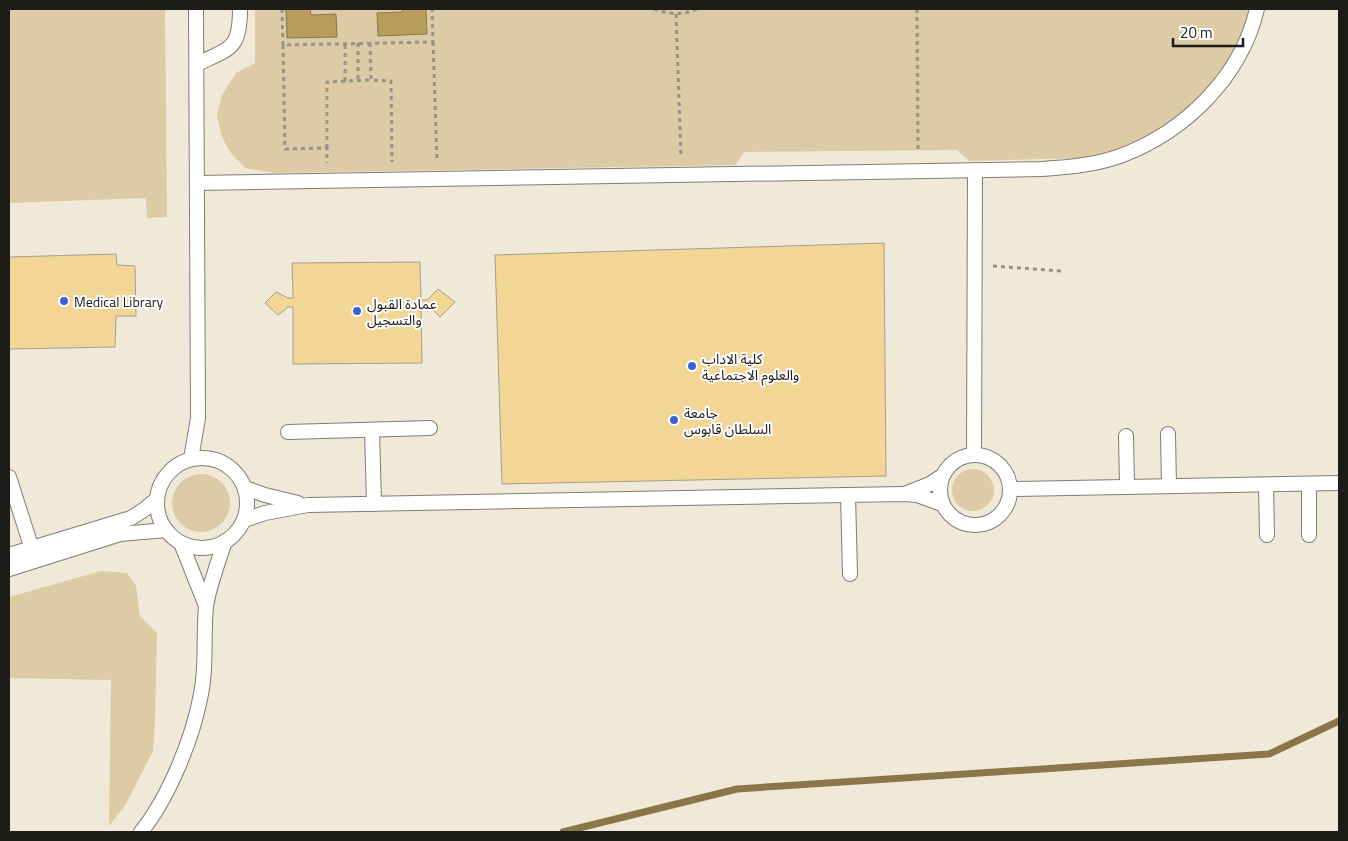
<svg xmlns="http://www.w3.org/2000/svg" width="1348" height="841" font-family="'Titillium Web','Noto Sans Arabic',sans-serif">
<style>
.built{fill:#f1e9d7}
.green{fill:#ddcba5}
.water{fill:#b89c5e;stroke:#8a7649}
.lines{fill:none;stroke-linecap:round;stroke-linejoin:round}
.stream{stroke:#8a7649;stroke-width:7}
.building{fill:#f3d596;stroke:#a39e94}
.service-casing{stroke:#817c73;stroke-width:16}
.path{stroke:#96938b;stroke-width:3;stroke-dasharray:4 4;stroke-linecap:butt}
.service{stroke:#fff;stroke-width:14}
.poi-dot{fill:#3a63d4;stroke:#fff;stroke-width:2}
.labels{text-anchor:middle;dominant-baseline:central;stroke-width:4;stroke-linejoin:round;paint-order:stroke}
.poi-label{font-size:14px;fill:#1d1c18;stroke:#fff;text-anchor:start}
</style>
<rect width="100%" height="100%" fill="#f9f4e9"/>
<rect class="built" x="9" y="9" width="1330" height="823"/>
<g class="green">
<path d="M 9,9 L 165,9 L 167,217 L 147,218 L 146,198 L 9,203 Z"/>
<path d="M 255,9 L 1252,9 L 1227,70 L 1185,114 L 1149,134 L 1117,149 L 1081,158 L 969,161 L 957,150 L 744,152 L 735,165 L 274,173 L 245,168 L 229,151 L 221,134 L 217,115 L 222,95 L 236,73 L 255,63 Z"/>
<circle cx="973" cy="490" r="21"/>
<circle cx="201" cy="503" r="29"/>
<path d="M 101,571 L 127,573 L 136,586 L 140,616 L 157,633 L 155,720 L 153,751 L 126,804 L 109,826 L 111,680 L 9,678 L 9,597 Z"/>
</g>
<g class="water">
<path d="M 286,9 L 310,9 L 311,15 L 336,14 L 337,37 L 287,38 Z"/>
<path d="M 403,9 L 426,9 L 427,34 L 378,36 L 377,13 L 402,12 Z"/>
</g>
<g class="lines">
<path class="stream" d="M 563,832 L 737,789 L 1269,754 L 1339,721"/>
</g>
<g class="building">
<path d="M 884,243 L 886,476 L 502,484 L 495,255 Z"/>
<path d="M 116,254 L 117,265 L 135,266 L 136,316 L 116,316 L 115,347 L 9,349 L 9,257 Z"/>
<path d="M 420,262 L 421,300 L 427,300 L 438,289 L 455,302 L 440,317 L 428,305 L 421,304 L 422,363 L 293,364 L 293,307 L 288,307 L 278,315 L 265,303 L 276,292 L 288,298 L 293,298 L 292,263 Z"/>
</g>
<g class="lines">
<defs>
<g id="service">
<path d="M 197,64 C 230,48 240,50 240,9"/>
<path d="M 197,183 L 1042,169 C 1069,167 1095,165 1120,156 C 1185,132 1241,77 1257,9"/>
<path d="M 372,430 L 374,504"/>
<path d="M 288,432 L 430,428"/>
<path d="M 1168,434 L 1169,486"/>
<path d="M 1126,436 L 1127,487"/>
<path d="M 974,454 L 975,170"/>
<circle cx="975" cy="490" r="35"/>
<circle cx="202" cy="503" r="45"/>
<path d="M 191,459 L 198,418 L 196,9"/>
<path d="M 9,477 L 32,549"/>
<path d="M 1309,484 L 1309,535"/>
<path d="M 1266,485 L 1267,535"/>
<path d="M 245,488 L 265,495 L 298,503"/>
<path d="M 1011,489 L 1339,483"/>
<path d="M 907,493 L 930,484 L 942,476"/>
<path d="M 848,495 L 850,574"/>
<path d="M 244,520 L 265,513 L 308,505 L 904,494 L 917,495 L 942,504"/>
<path d="M 181,543 L 206,606"/>
<path d="M 9,555 L 131,518 L 145,509 L 157,499"/>
<path d="M 9,569 L 120,534 L 166,530"/>
<path d="M 141,832 C 169,797 193,738 201,694 C 207,666 203,636 206,607 C 208,589 219,560 225,541"/>
</g>
</defs>
<use href="#service" class="service-casing"/>
<g class="path">
<path d="M 282,9 L 283,45 L 433,42 L 432,9"/>
<path d="M 654,9 C 669,15 683,15 697,9"/>
<path d="M 917,9 L 918,153"/>
<path d="M 676,14 L 681,157"/>
<path d="M 433,42 L 437,161"/>
<path d="M 358,43 L 358,81"/>
<path d="M 370,43 L 371,80 L 391,81 L 392,162"/>
<path d="M 283,45 L 285,149 L 327,148 L 327,163"/>
<path d="M 345,81 L 345,44"/>
<path d="M 327,148 L 327,82 L 371,80"/>
<path d="M 993,266 L 1061,271"/>
</g>
<use href="#service" class="service"/>
</g>
<g class="poi-dot">
<circle cx="64" cy="301" r="5"/>
<circle cx="357" cy="311" r="5"/>
<circle cx="692" cy="366" r="5"/>
<circle cx="674" cy="420" r="5"/>
</g>
<g class="labels">
<g class="poi-label">
<text x="74" y="301">Medical Library</text>
<text x="367" y="303">عمادة القبول<tspan x="367" dy="16">والتسجيل</tspan></text>
<text x="702" y="358">كلية الاداب<tspan x="702" dy="16">والعلوم الاجتماعية</tspan></text>
<text x="684" y="412">جامعة<tspan x="684" dy="16">السلطان قابوس</tspan></text>
</g>
</g>
<rect width="1348" height="841" fill="none" stroke="#1d1c18" stroke-width="20"/>
<path d="M1173 38v8h70v-8" fill="none" stroke="#1d1c18" stroke-width="2.5"/>
<text x="1180" y="38" font-size="15" fill="#1d1c18" stroke="#ffffff" stroke-width="4" paint-order="stroke">20 m</text>
</svg>
